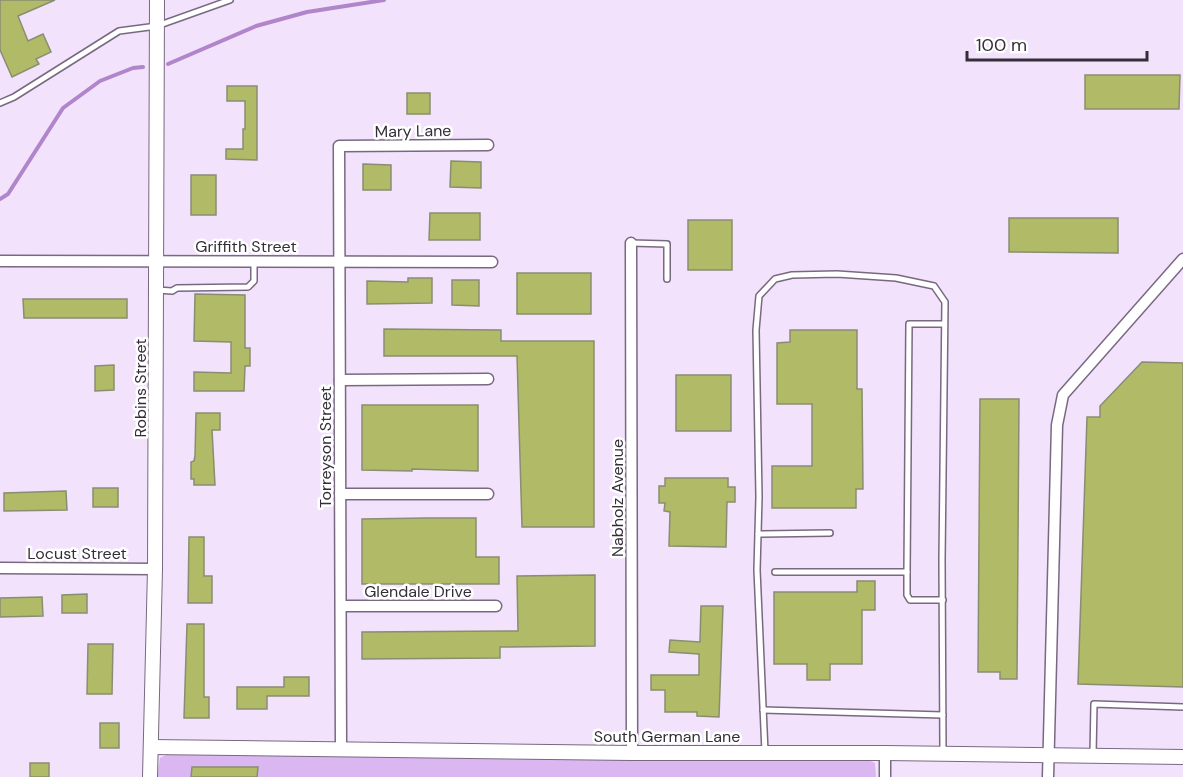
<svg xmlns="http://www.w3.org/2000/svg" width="1183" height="777" font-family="'DM Sans',sans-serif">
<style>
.green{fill:#dbb7f2}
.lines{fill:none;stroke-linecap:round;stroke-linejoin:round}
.stream{stroke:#b085ca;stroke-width:4}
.building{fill:#b1bb67;stroke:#898d72;stroke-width:1.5}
.service-casing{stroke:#786980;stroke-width:8}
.minor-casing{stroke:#786980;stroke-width:13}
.tertiary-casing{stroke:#786980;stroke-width:16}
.service{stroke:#fff;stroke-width:5}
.minor{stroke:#fff;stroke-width:10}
.tertiary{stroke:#fff;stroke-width:14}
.labels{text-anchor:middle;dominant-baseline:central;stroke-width:5;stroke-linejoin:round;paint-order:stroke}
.street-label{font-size:16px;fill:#342e38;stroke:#fff}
</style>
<rect width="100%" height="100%" fill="#f2e2fc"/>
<path class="green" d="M 170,753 L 868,760 L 875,763 L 876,777 L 157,777 L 160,758 Z"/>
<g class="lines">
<g class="stream">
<path d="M 168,64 L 256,26 L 307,12 L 384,0"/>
<path d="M 0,199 L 8,194 L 63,108 L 100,81 L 133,68 L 143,67"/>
</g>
</g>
<g class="building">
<path d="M 0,0 L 55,0 L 18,16 L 28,41 L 43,34 L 51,52 L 36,59 L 39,64 L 12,77 L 0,50 Z"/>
<path d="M 1085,75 L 1180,75 L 1179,109 L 1085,109 Z"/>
<path d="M 227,86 L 257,86 L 257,160 L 226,159 L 226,149 L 243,149 L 243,129 L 245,129 L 245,101 L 227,101 Z"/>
<rect x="407" y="93" width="23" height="21"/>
<path d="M 451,161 L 481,162 L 481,188 L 450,187 Z"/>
<path d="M 363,164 L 391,165 L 391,190 L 363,190 Z"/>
<rect x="191" y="175" width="25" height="40"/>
<path d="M 430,213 L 480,213 L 480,240 L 429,240 Z"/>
<path d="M 1009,218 L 1118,218 L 1118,253 L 1009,252 Z"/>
<rect x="688" y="220" width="44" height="50"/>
<rect x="517" y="273" width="74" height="41"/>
<path d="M 408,278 L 432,278 L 432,303 L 367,304 L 367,281 L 408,282 Z"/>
<path d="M 452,280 L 479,280 L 479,306 L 452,305 Z"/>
<path d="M 195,294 L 245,295 L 245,348 L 250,348 L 250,366 L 245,366 L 244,391 L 194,391 L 194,372 L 231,373 L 231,342 L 194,341 Z"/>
<path d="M 23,299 L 127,299 L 127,318 L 24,318 Z"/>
<path d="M 384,329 L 501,330 L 501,341 L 594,341 L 594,527 L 522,527 L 517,356 L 384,356 Z"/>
<path d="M 790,330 L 857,330 L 857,389 L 862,389 L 863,489 L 856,489 L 856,508 L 772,508 L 772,466 L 812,466 L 812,404 L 777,404 L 777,343 L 790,342 Z"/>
<path d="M 1142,362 L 1183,363 L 1183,687 L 1078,684 L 1087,417 L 1100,417 L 1100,406 Z"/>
<path d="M 114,365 L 114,390 L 95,391 L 95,366 Z"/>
<rect x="676" y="375" width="55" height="56"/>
<path d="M 980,399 L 1019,399 L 1017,679 L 1000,679 L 1000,672 L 978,672 Z"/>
<path d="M 362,405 L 478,405 L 478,471 L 412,469 L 412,471 L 362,470 Z"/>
<path d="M 196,413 L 220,413 L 220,430 L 212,430 L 215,485 L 194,485 L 194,479 L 191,479 L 191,462 L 194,461 L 195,456 Z"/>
<path d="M 665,478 L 728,478 L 728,487 L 735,487 L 735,502 L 727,502 L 726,547 L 669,546 L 670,512 L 664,511 L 665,503 L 659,503 L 659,486 L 665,486 Z"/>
<rect x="93" y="488" width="25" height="19"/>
<path d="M 66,491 L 67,510 L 4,511 L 4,493 Z"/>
<path d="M 427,518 L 476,518 L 476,557 L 499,557 L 499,584 L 362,584 L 362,519 Z"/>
<path d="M 189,537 L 204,537 L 204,576 L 212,576 L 212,603 L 188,603 Z"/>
<path d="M 595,575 L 595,646 L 500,647 L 500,658 L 362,659 L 362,632 L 518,631 L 517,576 Z"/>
<path d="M 857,581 L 875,581 L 875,610 L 862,610 L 862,664 L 830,664 L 830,680 L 807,680 L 807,664 L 774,664 L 774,592 L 857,592 Z"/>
<path d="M 87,594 L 87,613 L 62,613 L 62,595 Z"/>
<path d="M 42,597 L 43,616 L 0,617 L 0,598 Z"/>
<path d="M 701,606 L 723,606 L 719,717 L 697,716 L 697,712 L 665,712 L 665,690 L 651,690 L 651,675 L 699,675 L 699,654 L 669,652 L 670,640 L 700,642 Z"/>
<path d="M 187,624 L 204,624 L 204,697 L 209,697 L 209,718 L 184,718 Z"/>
<path d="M 88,644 L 113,644 L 112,694 L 87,694 Z"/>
<path d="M 284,677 L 309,677 L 309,696 L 267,696 L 267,709 L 237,709 L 237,687 L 284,687 Z"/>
<rect x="100" y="723" width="19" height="25"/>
<rect x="30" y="763" width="19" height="14"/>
<path d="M 192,767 L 258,767 L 257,777 L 191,777 Z"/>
</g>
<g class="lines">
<defs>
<g id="service">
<path d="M 0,103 L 14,97 L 119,31 L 157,26 L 230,0"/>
<path d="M 631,243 L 667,244 L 667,279"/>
<path d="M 157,290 L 172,291 L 177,288 L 248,287 L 254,281 L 254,261"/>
<path d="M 758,534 L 830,533"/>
<path d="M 775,572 L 907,572"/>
<path d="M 943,600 L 910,600 L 907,595 L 907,572 L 909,324 L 944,324"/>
<path d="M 763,710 L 943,715"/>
<path d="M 765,752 L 757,570 L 759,497 L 756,330 L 759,296 L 775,279 L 792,275 L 837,274 L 896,278 L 934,286 L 945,302 L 942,560 L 943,752"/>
<path d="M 1093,754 L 1094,704 L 1183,707"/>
</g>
<g id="minor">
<path d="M 631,243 L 632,753"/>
<path d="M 0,261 L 492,262"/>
<path d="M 340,380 L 488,379"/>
<path d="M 340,494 L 488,494"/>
<path d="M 0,568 L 155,569"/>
<path d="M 341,606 L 496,606"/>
<path d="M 341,748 L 339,146 L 488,145"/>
<path d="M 885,777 L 885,753"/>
<path d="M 1048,777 L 1057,425 L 1063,395 L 1183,259"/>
</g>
<g id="tertiary">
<path d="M 151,747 L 632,753 L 885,753 L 1183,757"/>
<path d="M 150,777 L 155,569 L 157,0"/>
</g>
</defs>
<use href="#service" class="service-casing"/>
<use href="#minor" class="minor-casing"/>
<use href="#tertiary" class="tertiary-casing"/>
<use href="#service" class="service"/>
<use href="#minor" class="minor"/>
<use href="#tertiary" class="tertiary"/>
</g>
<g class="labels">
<g class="street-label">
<text transform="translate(413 131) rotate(-1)">Mary Lane</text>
<text x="246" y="246">Griffith Street</text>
<text transform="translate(140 388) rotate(-90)">Robins Street</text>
<text transform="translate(325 447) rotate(-90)">Torreyson Street</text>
<text transform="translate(617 498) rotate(-90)">Nabholz Avenue</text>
<text x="77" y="553">Locust Street</text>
<text x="418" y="591">Glendale Drive</text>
<text x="667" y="736">South German Lane</text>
</g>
</g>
<path d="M967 51v9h180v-9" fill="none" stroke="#342e38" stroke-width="3"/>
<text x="976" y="51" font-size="18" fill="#342e38" stroke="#ffffff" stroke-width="4.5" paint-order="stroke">100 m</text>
</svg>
